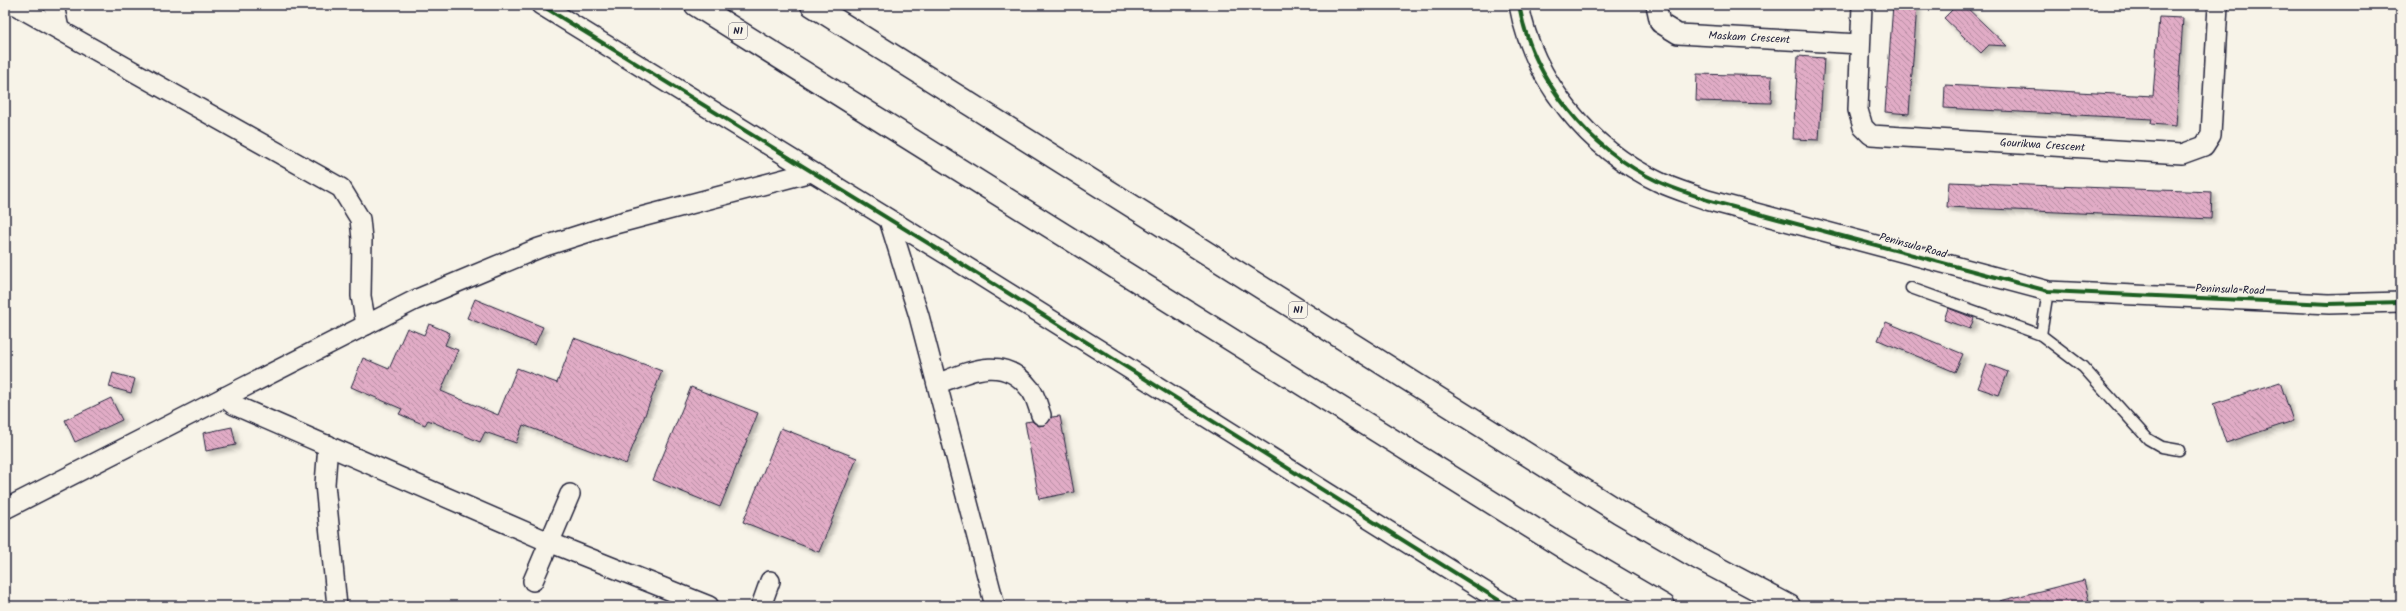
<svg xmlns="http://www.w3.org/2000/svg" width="2406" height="611" font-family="Kalam,sans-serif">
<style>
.building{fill:url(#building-back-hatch);stroke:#22223b;filter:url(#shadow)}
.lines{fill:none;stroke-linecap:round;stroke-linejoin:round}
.lane-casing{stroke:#22223b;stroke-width:13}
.street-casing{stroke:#22223b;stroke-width:22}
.highway-casing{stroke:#22223b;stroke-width:25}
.lane{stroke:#f7f3e8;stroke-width:10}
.street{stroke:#f7f3e8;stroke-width:19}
.highway{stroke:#f7f3e8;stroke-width:22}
.cycleway-casing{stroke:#f7f3e8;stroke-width:6}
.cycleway{stroke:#1b5e20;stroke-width:4}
.labels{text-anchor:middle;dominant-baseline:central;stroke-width:3;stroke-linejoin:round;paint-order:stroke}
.shield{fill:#f7f3e8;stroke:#62616f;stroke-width:1}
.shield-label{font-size:10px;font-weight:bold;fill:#22223b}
.street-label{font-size:11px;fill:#22223b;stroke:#f7f3e8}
</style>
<defs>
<pattern id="building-back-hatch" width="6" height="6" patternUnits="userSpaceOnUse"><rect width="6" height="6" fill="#e1acc6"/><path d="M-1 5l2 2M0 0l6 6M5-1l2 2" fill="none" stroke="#b68ca2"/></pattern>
<filter id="shadow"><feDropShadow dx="3.5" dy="3.5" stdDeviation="2" flood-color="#0004"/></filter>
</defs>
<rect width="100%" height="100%" fill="#f7f3e8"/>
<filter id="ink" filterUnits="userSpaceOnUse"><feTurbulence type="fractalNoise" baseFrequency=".025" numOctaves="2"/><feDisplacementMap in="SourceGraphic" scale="8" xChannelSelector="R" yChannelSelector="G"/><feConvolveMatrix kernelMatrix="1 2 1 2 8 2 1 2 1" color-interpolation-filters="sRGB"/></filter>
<g filter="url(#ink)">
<g class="building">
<path d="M 1893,5 L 1917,5 L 1909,114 L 1885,112 Z"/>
<path d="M 1957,5 L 1964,5 L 2007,46 L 1989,45 L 1981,53 L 1944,18 Z"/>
<path d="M 2159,17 L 2183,18 L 2176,126 L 2151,124 L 2152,119 L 1944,108 L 1945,85 L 2153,96 Z"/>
<path d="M 1798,56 L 1824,58 L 1819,140 L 1793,139 Z"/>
<path d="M 1697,74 L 1772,76 L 1771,103 L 1696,101 Z"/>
<path d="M 1949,182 L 2212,192 L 2211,219 L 1947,207 Z"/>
<path d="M 475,299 L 543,327 L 535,345 L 467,318 Z"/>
<path d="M 1948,308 L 1974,318 L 1970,329 L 1944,320 Z"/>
<path d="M 1886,322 L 1963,354 L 1955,372 L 1878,340 Z"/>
<path d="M 429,324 L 450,333 L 445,345 L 458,350 L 441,391 L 498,415 L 517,368 L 557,383 L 574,338 L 662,371 L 626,464 L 523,425 L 516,443 L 485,432 L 480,442 L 428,420 L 425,425 L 399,414 L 402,409 L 351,387 L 363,358 L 389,369 L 407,328 L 424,335 Z"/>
<path d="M 1987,364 L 2008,372 L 1999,395 L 1978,388 Z"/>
<path d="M 113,373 L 135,379 L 131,393 L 109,387 Z"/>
<path d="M 2280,382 L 2293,421 L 2226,443 L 2213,404 Z"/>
<path d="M 691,387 L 758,413 L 720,507 L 653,480 Z"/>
<path d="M 111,398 L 122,420 L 75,442 L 65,420 Z"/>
<path d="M 1060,416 L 1074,492 L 1039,499 L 1025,422 L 1032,421 L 1039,426 L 1044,425 L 1052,417 Z"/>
<path d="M 232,427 L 236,445 L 206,451 L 203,433 Z"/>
<path d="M 781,428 L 857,458 L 819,552 L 743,522 Z"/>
<path d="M 2084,580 L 2090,606 L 2001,606 L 2000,601 Z"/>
</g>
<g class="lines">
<defs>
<g id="lane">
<path d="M 1911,288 L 2041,335 L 2048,291"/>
<path d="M 2041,335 L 2083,367 L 2148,439 L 2162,447 L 2179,450"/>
</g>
<g id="street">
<path d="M 15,5 L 341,188 L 360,219 L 362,239 L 361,296 L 366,325"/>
<path d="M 54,5 L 59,29"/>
<path d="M 541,5 L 957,261 L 1508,606"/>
<path d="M 1519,5 C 1533,81 1589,149 1659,182 C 1674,189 1691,194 1707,200 L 2048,291 L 2329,304 L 2401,302"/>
<path id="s1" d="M 1656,5 L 1660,23 L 1678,34 L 1860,44"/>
<path id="s2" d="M 1862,5 L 1858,110 L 1863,127 L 1871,135 L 2182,154 L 2204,146 L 2211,135 L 2218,5"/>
<path d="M 889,220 L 919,316 L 995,606"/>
<path d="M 937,384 C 970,371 1004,354 1030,389 C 1036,396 1038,407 1041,415"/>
<path d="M 224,397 L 234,405 L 549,542 L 709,606"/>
<path d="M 328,445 L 325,484 L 337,606"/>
<path d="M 5,509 L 415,300 L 539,248 L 611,225 L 811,172"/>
<path d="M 533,581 L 570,494"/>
<path d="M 761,606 L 770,581"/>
</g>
<g id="highway">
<path d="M 696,5 L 1563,547 L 1664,606"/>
<path d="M 812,5 L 1619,512 L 1698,558 L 1789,606"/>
</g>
</defs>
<use href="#lane" class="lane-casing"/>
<use href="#street" class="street-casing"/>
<use href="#highway" class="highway-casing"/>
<use href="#lane" class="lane"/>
<use href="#street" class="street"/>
<use href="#highway" class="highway"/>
<defs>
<g id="cycleway">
<path d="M 541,5 L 957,261 L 1508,606"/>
<path d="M 1519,5 C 1533,81 1589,149 1659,182 C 1674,189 1691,194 1707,200 L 2048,291 L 2329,304 L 2401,302"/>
</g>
</defs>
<use href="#cycleway" class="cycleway-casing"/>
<use href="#cycleway" class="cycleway"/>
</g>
</g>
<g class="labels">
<g class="shield">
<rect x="729" y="23" width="18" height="16" rx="3"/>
<rect x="1289" y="302" width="18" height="16" rx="3"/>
</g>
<g class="shield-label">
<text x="738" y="31">N1</text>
<text x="1298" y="310">N1</text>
</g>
<g class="street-label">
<text stroke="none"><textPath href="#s1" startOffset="111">Maskam Crescent</textPath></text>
<text stroke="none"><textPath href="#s2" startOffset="306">Gourikwa Crescent</textPath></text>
<text transform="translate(1913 246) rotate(15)">Peninsula Road</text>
<text transform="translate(2230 290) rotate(2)">Peninsula Road</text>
</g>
</g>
<rect width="2406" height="611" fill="none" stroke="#f7f3e8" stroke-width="20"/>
<rect x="10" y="10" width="2386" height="591" fill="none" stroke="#22223b" stroke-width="1.5" filter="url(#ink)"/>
</svg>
